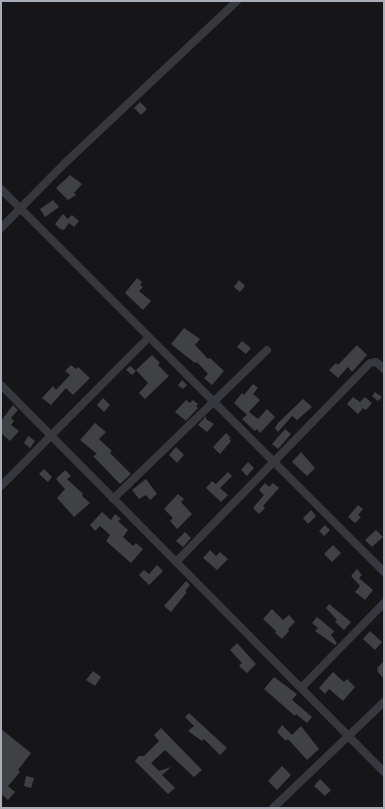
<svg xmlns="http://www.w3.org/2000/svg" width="385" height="809" font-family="Roboto,sans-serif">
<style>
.building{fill:#404145}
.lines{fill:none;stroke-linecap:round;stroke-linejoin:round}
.minor{stroke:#37383d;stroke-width:8}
</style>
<rect width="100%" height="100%" fill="#161618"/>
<g class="building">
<path d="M 140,102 L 147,109 L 141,115 L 134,108 Z"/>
<path d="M 70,175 L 82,184 L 74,193 L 76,195 L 68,200 L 56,188 Z"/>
<path d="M 53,200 L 59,207 L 45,217 L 40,209 Z"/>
<path d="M 63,214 L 68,219 L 72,215 L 79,221 L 74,227 L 69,223 L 64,230 L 60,229 L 55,224 Z"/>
<path d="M 137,278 L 142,282 L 140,285 L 143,287 L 139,291 L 151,301 L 143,310 L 125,293 Z"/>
<path d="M 239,280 L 245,286 L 240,292 L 234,287 Z"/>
<path d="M 184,328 L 200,339 L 195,345 L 208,359 L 210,358 L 224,371 L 212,385 L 204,378 L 208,374 L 199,364 L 196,362 L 195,363 L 171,344 Z"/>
<path d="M 242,341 L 251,348 L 246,354 L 237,347 Z"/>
<path d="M 357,345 L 367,355 L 352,372 L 348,367 L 338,378 L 329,370 L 336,363 L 338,365 Z"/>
<path d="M 152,355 L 160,363 L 158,365 L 169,376 L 145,399 L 139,393 L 148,383 L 136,370 Z"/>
<path d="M 71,365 L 76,369 L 78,367 L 90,378 L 73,395 L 66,388 L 51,405 L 42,398 L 53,386 L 56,390 L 70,375 L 65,371 Z"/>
<path d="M 130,366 L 136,371 L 132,375 L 126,370 Z"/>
<path d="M 182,380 L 187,385 L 183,389 L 178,385 Z"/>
<path d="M 253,384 L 258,388 L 253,394 L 260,400 L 249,412 L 258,419 L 267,409 L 275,417 L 260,433 L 257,429 L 255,431 L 242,419 L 247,415 L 234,403 L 242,393 L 244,395 Z"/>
<path d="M 375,392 L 382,397 L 378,401 L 372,396 Z"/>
<path d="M 353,397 L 360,402 L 365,397 L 372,403 L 366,410 L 363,408 L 358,414 L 347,404 Z"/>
<path d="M 103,398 L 110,405 L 104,412 L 97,405 Z"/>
<path d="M 303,399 L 312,407 L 297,420 L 292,416 L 278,432 L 275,428 L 278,423 Z"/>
<path d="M 186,400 L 190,403 L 193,400 L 198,404 L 196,406 L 198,408 L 186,421 L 175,412 Z"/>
<path d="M 13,405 L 18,410 L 11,418 L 14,421 L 11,425 L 19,431 L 10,441 L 1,433 L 1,421 Z"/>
<path d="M 206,416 L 206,419 L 214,424 L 207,432 L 198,425 Z"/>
<path d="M 95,423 L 106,432 L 99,439 L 112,451 L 110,453 L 131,474 L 120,484 L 93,456 L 97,454 L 80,440 Z"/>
<path d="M 285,429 L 291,434 L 278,449 L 272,444 Z"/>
<path d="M 226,433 L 231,438 L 229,439 L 231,441 L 220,454 L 213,447 Z"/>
<path d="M 28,436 L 35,441 L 30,448 L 24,443 Z"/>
<path d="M 176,447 L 184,455 L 177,463 L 169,455 Z"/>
<path d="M 301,452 L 315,468 L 307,476 L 292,462 Z"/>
<path d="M 248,462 L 254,468 L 247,476 L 241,470 Z"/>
<path d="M 44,469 L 52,477 L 48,482 L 39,474 Z"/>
<path d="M 65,470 L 71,476 L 67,479 L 83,494 L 82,496 L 90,503 L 74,517 L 57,498 L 65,489 L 56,479 Z"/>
<path d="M 228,472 L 232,476 L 220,488 L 228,495 L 221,502 L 206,488 L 212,481 L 216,484 Z"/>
<path d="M 146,479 L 157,494 L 150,500 L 146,495 L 139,499 L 132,490 Z"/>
<path d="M 265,483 L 269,487 L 273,483 L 279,488 L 263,506 L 265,508 L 259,514 L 253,508 L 264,495 L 259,490 Z"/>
<path d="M 178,494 L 184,499 L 181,502 L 192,514 L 177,529 L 170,521 L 173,518 L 164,509 Z"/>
<path d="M 358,505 L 363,509 L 358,515 L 361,517 L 355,523 L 348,517 Z"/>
<path d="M 311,510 L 316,516 L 308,524 L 303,518 Z"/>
<path d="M 102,512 L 111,520 L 115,514 L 121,519 L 118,521 L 128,530 L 123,537 L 133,546 L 136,543 L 143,549 L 131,563 L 106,541 L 110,535 L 100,526 L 95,531 L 90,525 Z"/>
<path d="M 325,525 L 330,530 L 324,536 L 319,531 Z"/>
<path d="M 376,530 L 383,537 L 372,547 L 365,540 Z"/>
<path d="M 185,532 L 191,538 L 183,547 L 176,541 Z"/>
<path d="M 333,545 L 341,553 L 332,562 L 324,554 Z"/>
<path d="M 210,550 L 216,556 L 220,552 L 228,559 L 217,570 L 203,558 Z"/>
<path d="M 157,565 L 163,571 L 149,585 L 139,575 L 144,570 L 149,574 Z"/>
<path d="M 357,569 L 362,575 L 359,578 L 373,590 L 365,600 L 355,592 L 360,586 L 351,576 Z"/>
<path d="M 186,581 L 190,585 L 185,591 L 187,592 L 171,612 L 164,606 Z"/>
<path d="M 329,604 L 351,622 L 344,630 L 335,622 L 337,620 L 326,608 Z"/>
<path d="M 272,609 L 283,620 L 289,615 L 295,622 L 288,629 L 289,631 L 282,639 L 275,633 L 276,631 L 263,619 Z"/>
<path d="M 317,617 L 334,631 L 331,635 L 337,643 L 335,645 L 315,631 L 318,628 L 312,623 Z"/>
<path d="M 370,631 L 382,642 L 375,650 L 363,639 Z"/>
<path d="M 237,643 L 256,664 L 247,673 L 239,666 L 242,663 L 230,650 Z"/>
<path d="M 384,661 L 384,679 L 377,671 L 378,670 L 377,668 Z"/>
<path d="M 93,671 L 101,677 L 95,686 L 86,680 Z"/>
<path d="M 333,672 L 344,682 L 347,679 L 355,687 L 343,701 L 329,689 L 325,694 L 319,688 Z"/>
<path d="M 274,677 L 297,694 L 292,700 L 312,717 L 307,723 L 296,714 L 295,716 L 264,689 Z"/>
<path d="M 189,713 L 227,748 L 220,755 L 204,739 L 202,741 L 188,731 L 194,726 L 185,717 Z"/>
<path d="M 282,725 L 292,735 L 301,726 L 319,749 L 307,760 L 288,739 L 286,741 L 277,732 Z"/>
<path d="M 161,728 L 202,770 L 194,777 L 165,750 L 151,763 L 159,771 L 171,767 L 162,775 L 175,788 L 168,794 L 135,761 L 139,756 L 144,756 L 159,741 L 154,735 Z"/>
<path d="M 1,729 L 31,753 L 18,770 L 20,772 L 8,786 L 15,792 L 8,800 L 1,794 Z"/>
<path d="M 282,766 L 291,775 L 277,790 L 268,781 Z"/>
<path d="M 26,776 L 34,778 L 31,788 L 24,786 Z"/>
<path d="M 320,779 L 331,790 L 325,796 L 314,786 Z"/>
</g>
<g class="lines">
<g class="minor">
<path d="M 1,189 L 384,572"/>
<path d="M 1,228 L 64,164 L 237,1"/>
<path d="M 1,385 L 384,772"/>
<path d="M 1,486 L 149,337"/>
<path d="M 113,499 L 267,350"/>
<path d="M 176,562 L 370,363 L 376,362 L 384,369"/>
<path d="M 301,688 L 384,603"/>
<path d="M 273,808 L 384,702"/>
</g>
</g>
<rect width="385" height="809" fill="none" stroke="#a8adb8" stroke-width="4"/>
</svg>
